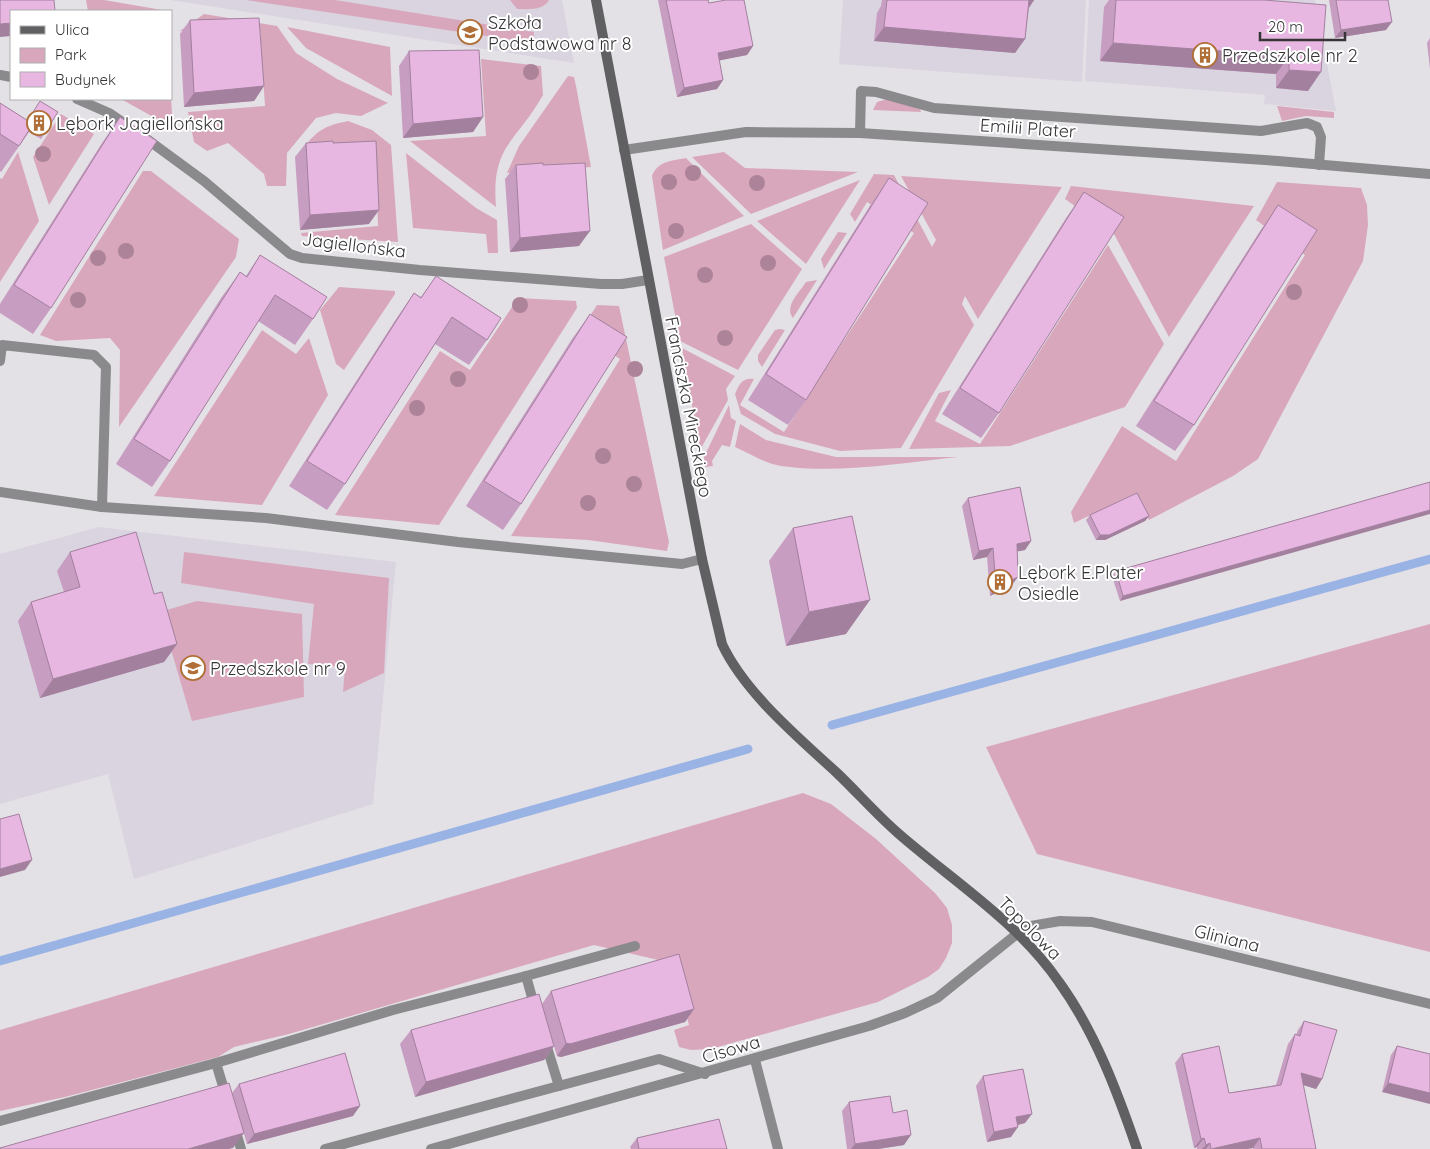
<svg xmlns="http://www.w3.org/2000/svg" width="1430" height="1149" font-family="Quicksand,sans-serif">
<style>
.built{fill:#dad4e0}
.green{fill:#d8a7bb}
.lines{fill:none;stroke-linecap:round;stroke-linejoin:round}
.stream{stroke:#9ab3e5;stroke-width:9}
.lane{stroke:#8a8a8c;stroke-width:10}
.street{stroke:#8a8a8c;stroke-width:10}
.secondary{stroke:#606063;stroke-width:10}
.tree{fill:#ac8398}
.wall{fill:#c79dc2}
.shaded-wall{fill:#a2809e}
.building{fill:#e7b7e1;stroke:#a2809e}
.labels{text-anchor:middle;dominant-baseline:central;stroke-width:4;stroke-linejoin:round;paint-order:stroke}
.poi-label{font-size:18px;fill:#363437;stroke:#fff;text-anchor:start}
.street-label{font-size:18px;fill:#363437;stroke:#fff}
</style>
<rect width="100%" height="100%" fill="#e4e1e6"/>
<g class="built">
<path d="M 170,0 L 562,0 L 574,63 Z"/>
<path d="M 843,0 L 1086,0 L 1082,82 L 839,64 Z"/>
<path d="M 1089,0 L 1315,0 L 1336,111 L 1264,104 L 1265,95 L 1085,81 Z"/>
<path d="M 99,527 L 396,562 L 373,804 L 134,879 L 108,774 L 0,804 L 0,554 Z"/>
</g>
<g class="green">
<path d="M 86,0 L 104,0 L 168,11 L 88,11 Z"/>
<path d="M 246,0 L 335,0 L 534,32 L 533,43 Z"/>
<path d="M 510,0 L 549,0 C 543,11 528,9 517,9 Z"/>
<path d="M 204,14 L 277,26 L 296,53 L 337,79 L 388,103 L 361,116 L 336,113 L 316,118 L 287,153 L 286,186 L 267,186 L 264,174 L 228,143 L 207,151 L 194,142 L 188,112 L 265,106 L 260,30 L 180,31 Z"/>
<path d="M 287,27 L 390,47 L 392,96 L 306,48 Z"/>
<path d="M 481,59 L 541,66 L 543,95 C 516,143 491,145 496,207 L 410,141 L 486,136 Z"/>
<path d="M 568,76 L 574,77 L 576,86 L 591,167 L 507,173 L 519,146 Z"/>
<path d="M 121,99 L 171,99 L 173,128 Z"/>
<path d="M 887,99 L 920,109 L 921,112 L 873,110 L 877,102 Z"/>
<path d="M 1277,106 L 1334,112 L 1334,118 L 1306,116 L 1282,121 Z"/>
<path d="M 61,114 L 94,134 L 49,205 L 33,157 Z"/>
<path d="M 348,121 L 372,130 L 391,145 L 398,242 L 302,236 L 301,233 L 378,226 L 375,145 L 302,150 C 317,130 324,126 348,121 Z"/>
<path d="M 18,152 L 39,221 L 0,282 L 0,178 L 2,179 Z"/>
<path d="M 724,152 L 745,168 L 858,172 L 751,214 L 692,157 Z"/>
<path d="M 406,153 L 476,208 L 497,220 L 498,253 L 488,253 L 486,234 L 413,228 Z"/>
<path d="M 686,158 L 744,216 L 663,250 L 652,176 C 658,161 671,161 686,158 Z"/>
<path d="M 143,171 L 151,171 L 239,239 L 236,257 L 119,427 L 120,350 L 110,338 L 56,341 L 40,335 Z"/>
<path d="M 874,174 L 894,175 L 932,247 L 936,240 L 901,176 L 1062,187 L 978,319 L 965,296 L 962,304 L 974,325 L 901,448 L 840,451 L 775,434 L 741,414 L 735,394 C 739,384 743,377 754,379 L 740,405 L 784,432 L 914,233 L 867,202 L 855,222 L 850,214 Z"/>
<path d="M 860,180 L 806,264 L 757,221 Z"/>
<path d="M 1277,182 L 1361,188 L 1367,205 L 1368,225 L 1363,261 L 1258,459 L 1233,476 L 1149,520 L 1134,494 L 1074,523 L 1071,512 L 1122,426 L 1176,461 L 1305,255 L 1256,220 Z"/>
<path d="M 1071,186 L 1254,206 L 1169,337 L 1114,234 L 1065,199 Z"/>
<path d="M 751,224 L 802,269 L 738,370 L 680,341 L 664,257 Z"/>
<path d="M 838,232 L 847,233 L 824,269 L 821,259 Z"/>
<path d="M 1108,245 L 1164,344 L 1125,407 L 1010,446 L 909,449 L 939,393 L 951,390 L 935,421 L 980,444 Z"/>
<path d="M 817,280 L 793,318 C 784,306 799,293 806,282 Z"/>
<path d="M 339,287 L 395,291 L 395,294 L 344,370 L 336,364 L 320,310 Z"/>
<path d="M 518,298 L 576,301 L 577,308 L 439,525 L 335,515 L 440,351 L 470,370 Z"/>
<path d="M 597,305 L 619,306 L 669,542 L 667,551 L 588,540 L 511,536 L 620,359 L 580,332 Z"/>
<path d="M 780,329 L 785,330 L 762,367 L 758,361 L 758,355 L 775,330 Z"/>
<path d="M 262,330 L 296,354 L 309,338 L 328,395 L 262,505 L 154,496 Z"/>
<path d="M 682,348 L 735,376 L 726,389 L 728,400 L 700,450 Z"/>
<path d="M 729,405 L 731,418 L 736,421 L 730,447 L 722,445 L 712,461 L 713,466 L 705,467 L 704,457 Z"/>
<path d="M 740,424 L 766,440 L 836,457 L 958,457 C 901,463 839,474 781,466 C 766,464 749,453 735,447 Z"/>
<path d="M 184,552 L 389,578 L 384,673 L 343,692 L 345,667 L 308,664 L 314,604 L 181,583 Z"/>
<path d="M 197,601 L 302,614 L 304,697 L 192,721 L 160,612 Z"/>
<path d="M 1430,624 L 1430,952 L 1037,854 L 986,747 Z"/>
<path d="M 803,793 L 831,804 L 876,839 L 935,893 L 947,908 L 952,925 L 952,943 L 946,958 L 939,969 L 928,977 L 878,1002 L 711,1049 L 691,1050 L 679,1047 L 674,1030 L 689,1025 L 671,963 L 594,945 L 289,1034 L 234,1047 L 218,1057 L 65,1097 L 0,1111 L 0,1030 Z"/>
</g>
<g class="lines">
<g class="stream">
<path d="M 832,725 L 1430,559"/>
<path d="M 0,961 L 748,749"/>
</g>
<g class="lane">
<path d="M 860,133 L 861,91 L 876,92 L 934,108 L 1261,131 L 1307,123 L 1317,127 L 1321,137 L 1319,165"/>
<path d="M 526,976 L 635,946"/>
<path d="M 545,1041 L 559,1086"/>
<path d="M 216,1063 L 226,1096"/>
<path d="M 0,1121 L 216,1063 L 393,1010 L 526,976 L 535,1008"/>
<path d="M 235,1129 L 241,1149"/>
<path d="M 325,1149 L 659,1059 L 705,1074"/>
</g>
<g class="street">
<path d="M 0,75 L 11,77"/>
<path d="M 77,99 L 109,113 L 128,126"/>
<path d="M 144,137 L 204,181 L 290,254 L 302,258 L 420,270 L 601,284 L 622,284 L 648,280"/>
<path d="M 624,150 L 746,132 L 860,133 L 1278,161 L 1430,174"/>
<path d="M 0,361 L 2,345 L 94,355 L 106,367 L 102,507"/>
<path d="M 0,492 L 102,507 L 266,518 L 458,542 L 682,564 L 702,559"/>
<path d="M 755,1060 L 778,1149"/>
<path d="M 431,1149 L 869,1026 L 905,1013 L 937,998 L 1017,934 L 1031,926 L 1060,921 L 1092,922 L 1430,1004"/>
</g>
<path class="secondary" d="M 596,0 L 702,559 L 722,644 C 745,693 798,737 837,773 C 858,793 877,815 899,834 C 953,881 1018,922 1059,982 C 1095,1032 1117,1091 1137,1149"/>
</g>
<g class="tree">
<circle cx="531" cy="72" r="8"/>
<circle cx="43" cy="154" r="8"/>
<circle cx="693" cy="173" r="8"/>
<circle cx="669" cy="182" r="8"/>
<circle cx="757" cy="183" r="8"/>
<circle cx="676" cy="231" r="8"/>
<circle cx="126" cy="251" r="8"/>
<circle cx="98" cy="258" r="8"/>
<circle cx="768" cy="263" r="8"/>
<circle cx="705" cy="275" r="8"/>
<circle cx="1294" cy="292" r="8"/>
<circle cx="78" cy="300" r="8"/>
<circle cx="520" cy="305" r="8"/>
<circle cx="725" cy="338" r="8"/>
<circle cx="635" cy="369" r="8"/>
<circle cx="458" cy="379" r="8"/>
<circle cx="417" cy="408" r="8"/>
<circle cx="603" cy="456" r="8"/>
<circle cx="634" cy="484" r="8"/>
<circle cx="588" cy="503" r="8"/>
</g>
<g class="wall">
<path d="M 658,0 L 708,0 L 709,3 L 753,46 L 747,55 L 719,60 L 723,80 L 717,89 L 677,97 Z"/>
<path d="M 882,0 L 1034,0 L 1029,8 L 1025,39 L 1015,53 L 874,41 L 877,13 L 881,6 Z"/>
<path d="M 1109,0 L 1264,0 L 1308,91 L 1276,88 L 1276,74 L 1100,61 L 1104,7 Z"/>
<path d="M 1329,0 L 1388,0 L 1386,30 L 1335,38 Z"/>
<path d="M 190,20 L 264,86 L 254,101 L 184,107 L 180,34 Z"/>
<path d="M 1430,38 L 1430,69 L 1427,43 Z"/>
<path d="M 409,51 L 483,117 L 473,132 L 403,138 L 399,66 Z"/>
<path d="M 0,103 L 27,120 L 58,112 L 41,139 L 29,132 L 1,172 L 0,171 Z"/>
<path d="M 120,117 L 51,308 L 33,334 L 0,313 L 0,304 L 102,143 Z"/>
<path d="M 306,143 L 369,224 L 300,230 L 295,157 Z"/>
<path d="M 516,165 L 579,246 L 510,252 L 505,179 Z"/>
<path d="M 889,178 L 806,400 L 788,425 L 748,400 L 871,204 Z"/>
<path d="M 1084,192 L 999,413 L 981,438 L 942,414 L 1066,218 Z"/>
<path d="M 1278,205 L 1194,425 L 1175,451 L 1136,426 L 1260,231 Z"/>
<path d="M 260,255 L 313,319 L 295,345 L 258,321 L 170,461 L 152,487 L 116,464 L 221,298 L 240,272 L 246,276 Z"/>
<path d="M 436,276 L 487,340 L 469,365 L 435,344 L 345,484 L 327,510 L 289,486 L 396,319 L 414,293 L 421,297 Z"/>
<path d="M 590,314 L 521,504 L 503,530 L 466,506 L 572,339 Z"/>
<path d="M 1430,482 L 1120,601 L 1112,576 L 1116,571 Z"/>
<path d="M 968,498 L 1031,541 L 1025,550 L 1017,551 L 1012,585 L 990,596 L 987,557 L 973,560 L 962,506 Z"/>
<path d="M 1090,515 L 1149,516 L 1145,521 L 1105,540 L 1096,540 L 1086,520 Z"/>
<path d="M 793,528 L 846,634 L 786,646 L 769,561 Z"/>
<path d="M 70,552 L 154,594 L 177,644 L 164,662 L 40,698 L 18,621 L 31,602 L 64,592 L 57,571 Z"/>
<path d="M 551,991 L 694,1009 L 685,1022 L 561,1057 L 557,1056 L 554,1046 L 544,1060 L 415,1097 L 400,1044 L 411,1030 L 542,1004 Z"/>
<path d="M 1304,1021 L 1322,1079 L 1316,1089 L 1303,1085 L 1316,1149 L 1253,1149 L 1253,1148 L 1247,1149 L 1197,1149 L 1197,1147 L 1194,1148 L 1175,1063 L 1182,1054 L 1229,1093 L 1276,1085 L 1288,1044 L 1295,1034 L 1296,1035 L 1298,1030 Z"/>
<path d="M 1397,1046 L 1430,1054 L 1382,1092 L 1391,1055 Z"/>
<path d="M 983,1076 L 1025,1123 L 1018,1125 L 1011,1137 L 987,1142 L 976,1086 Z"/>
<path d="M 239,1084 L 353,1116 L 247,1144 L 232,1093 Z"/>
<path d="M 849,1102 L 893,1113 L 904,1145 L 878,1149 L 847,1149 L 842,1111 Z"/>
<path d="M 637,1138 L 727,1149 L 631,1149 L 630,1147 Z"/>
</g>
<g class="shaded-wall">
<path d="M 1029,0 L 1034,0 L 1024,15 Z"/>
<path d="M 1392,22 L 1386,30 L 1335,38 L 1341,30 Z"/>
<path d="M 11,23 L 11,36 L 0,37 L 0,24 Z"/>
<path d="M 884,27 L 1025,39 L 1015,53 L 874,41 Z"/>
<path d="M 1113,43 L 1289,56 L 1276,74 L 1100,61 Z"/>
<path d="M 753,46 L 747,55 L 712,62 L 718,53 Z"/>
<path d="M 1289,70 L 1321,72 L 1308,91 L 1276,88 Z"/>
<path d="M 723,80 L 717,89 L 677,97 L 684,88 Z"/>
<path d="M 264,86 L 254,101 L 184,107 L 194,93 Z"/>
<path d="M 483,117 L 473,132 L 403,138 L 413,124 Z"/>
<path d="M 379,210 L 369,224 L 300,230 L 310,215 Z"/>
<path d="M 590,231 L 579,246 L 510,252 L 520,238 Z"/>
<path d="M 1430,510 L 1430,514 L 1120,601 L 1123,596 Z"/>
<path d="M 1149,516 L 1145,521 L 1105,540 L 1096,540 L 1100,535 Z"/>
<path d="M 1031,541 L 1025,550 L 1010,553 L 1017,544 Z"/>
<path d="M 993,548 L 987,557 L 973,560 L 979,551 Z"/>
<path d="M 1018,577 L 1012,585 L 990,596 L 996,587 Z"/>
<path d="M 870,600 L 846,634 L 786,646 L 809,612 Z"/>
<path d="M 177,644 L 164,662 L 40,698 L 53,679 Z"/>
<path d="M 32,860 L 25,870 L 0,877 L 0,869 Z"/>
<path d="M 694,1009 L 685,1022 L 561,1057 L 557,1056 L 566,1043 Z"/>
<path d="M 554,1046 L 544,1060 L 415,1097 L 426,1082 Z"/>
<path d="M 1301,1073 L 1322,1079 L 1316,1089 L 1294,1082 Z"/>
<path d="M 1388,1083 L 1430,1093 L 1430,1104 L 1382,1092 Z"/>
<path d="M 360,1106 L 353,1116 L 247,1144 L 254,1134 Z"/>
<path d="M 1032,1114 L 1025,1123 L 1009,1127 L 1016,1117 Z"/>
<path d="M 1018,1127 L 1011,1137 L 987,1142 L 994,1132 Z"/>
<path d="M 244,1133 L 233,1148 L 229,1149 L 188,1149 Z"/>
<path d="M 911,1135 L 904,1145 L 878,1149 L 851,1149 L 855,1144 Z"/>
<path d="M 1204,1138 L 1197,1147 L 1194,1148 L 1201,1139 Z"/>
<path d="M 1260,1138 L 1253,1148 L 1247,1149 L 1211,1149 Z"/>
<path d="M 1210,1143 L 1206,1149 L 1202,1149 L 1206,1145 Z"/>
</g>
<g class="building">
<path d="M 0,0 L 54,0 L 55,11 L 11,11 L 11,23 L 0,24 Z"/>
<path d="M 666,0 L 708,0 L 709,3 L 726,0 L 744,0 L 753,46 L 718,53 L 723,80 L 684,88 Z"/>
<path d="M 887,0 L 1034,0 L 1029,0 L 1025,39 L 884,27 Z"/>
<path d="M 1116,0 L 1264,0 L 1326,5 L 1321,72 L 1289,70 L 1289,56 L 1113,43 Z"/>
<path d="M 1336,0 L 1388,0 L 1392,22 L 1341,30 Z"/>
<path d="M 259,18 L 264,86 L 194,93 L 190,20 Z"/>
<path d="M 479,50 L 483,117 L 413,124 L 409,51 Z"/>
<path d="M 40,101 L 58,112 L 44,134 L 32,127 L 33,124 L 28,120 Z"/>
<path d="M 0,103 L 33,124 L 19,146 L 0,134 Z"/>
<path d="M 120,117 L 157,141 L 51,308 L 14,285 Z"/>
<path d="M 333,141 L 333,143 L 376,141 L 379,210 L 310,215 L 306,143 Z"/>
<path d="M 543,163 L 543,165 L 585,163 L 590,231 L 520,238 L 516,165 Z"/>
<path d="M 889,178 L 928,203 L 806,400 L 766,374 Z"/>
<path d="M 1084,192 L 1124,217 L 999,413 L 960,388 Z"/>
<path d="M 1278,205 L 1317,230 L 1194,425 L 1154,401 Z"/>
<path d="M 260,255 L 327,297 L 313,319 L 275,295 L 170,461 L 134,439 L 240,272 L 247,277 Z"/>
<path d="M 436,276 L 501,318 L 487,340 L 452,317 L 345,484 L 307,461 L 414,293 L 421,298 Z"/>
<path d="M 590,314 L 627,337 L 521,504 L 484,481 Z"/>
<path d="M 1430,482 L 1430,510 L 1123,596 L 1116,571 Z"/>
<path d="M 1020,487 L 1031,541 L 1017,544 L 1018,577 L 996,587 L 993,548 L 979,551 L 968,498 Z"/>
<path d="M 1137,493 L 1149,516 L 1109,535 L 1100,535 L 1090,515 Z"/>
<path d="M 852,516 L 870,600 L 809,612 L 793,528 Z"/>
<path d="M 136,532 L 154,594 L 162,592 L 177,644 L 53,679 L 31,602 L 80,587 L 70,552 Z"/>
<path d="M 19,814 L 32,860 L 0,869 L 0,819 Z"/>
<path d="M 679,954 L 694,1009 L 570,1044 L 566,1043 L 551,991 Z"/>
<path d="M 539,994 L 554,1046 L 426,1082 L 411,1030 Z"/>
<path d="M 1304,1021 L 1337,1030 L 1322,1079 L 1301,1073 L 1316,1149 L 1262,1149 L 1260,1138 L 1211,1149 L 1210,1143 L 1206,1145 L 1204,1138 L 1201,1139 L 1182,1054 L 1219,1046 L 1229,1093 L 1281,1085 L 1295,1034 L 1300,1036 Z"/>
<path d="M 1397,1046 L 1430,1054 L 1430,1093 L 1388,1083 Z"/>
<path d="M 345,1053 L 360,1106 L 254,1134 L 239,1084 Z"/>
<path d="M 1023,1069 L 1032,1114 L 1016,1117 L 1018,1127 L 994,1132 L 983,1076 Z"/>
<path d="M 229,1083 L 244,1133 L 188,1149 L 0,1149 L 0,1148 Z"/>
<path d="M 890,1096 L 893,1113 L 907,1110 L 911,1135 L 855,1144 L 849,1102 Z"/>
<path d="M 719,1119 L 727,1149 L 639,1149 L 637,1138 Z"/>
</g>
<defs>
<symbol id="school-ring" viewBox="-11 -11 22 22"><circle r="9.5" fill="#fff" stroke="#af6f37" stroke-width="1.5"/><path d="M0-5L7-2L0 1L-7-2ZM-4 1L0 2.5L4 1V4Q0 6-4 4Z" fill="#af6f37"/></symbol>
<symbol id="building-ring" viewBox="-11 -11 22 22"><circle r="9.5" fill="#fff" stroke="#af6f37" stroke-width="1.5"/><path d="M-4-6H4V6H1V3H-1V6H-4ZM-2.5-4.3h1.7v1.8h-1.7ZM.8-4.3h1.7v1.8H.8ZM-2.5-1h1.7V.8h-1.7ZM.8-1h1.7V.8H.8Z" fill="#af6f37"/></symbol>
</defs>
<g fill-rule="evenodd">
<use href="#school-ring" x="456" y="18" width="28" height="28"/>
<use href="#building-ring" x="1191" y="41" width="28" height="28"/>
<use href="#building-ring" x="25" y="109" width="28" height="28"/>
<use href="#building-ring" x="986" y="568" width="28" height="28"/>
<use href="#school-ring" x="179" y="654" width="28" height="28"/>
</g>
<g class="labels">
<g class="poi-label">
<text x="488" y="22">Szkoła<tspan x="488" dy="21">Podstawowa nr 8</tspan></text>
<text x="1222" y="55">Przedszkole nr 2</text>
<text x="56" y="123">Lębork Jagiellońska</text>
<text x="1018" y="572">Lębork E.Plater<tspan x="1018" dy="21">Osiedle</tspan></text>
<text x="210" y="668">Przedszkole nr 9</text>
</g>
<g class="street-label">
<text transform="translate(1028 128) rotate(4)">Emilii Plater</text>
<text transform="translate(354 245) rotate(7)">Jagiellońska</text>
<text transform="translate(689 407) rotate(79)">Franciszka Mireckiego</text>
<text transform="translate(1030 928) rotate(45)">Topolowa</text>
<text transform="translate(1227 938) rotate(14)">Gliniana</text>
<text transform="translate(731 1049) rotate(-16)">Cisowa</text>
</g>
</g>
<rect x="10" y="10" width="162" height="90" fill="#ffffff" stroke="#afaeaf"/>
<rect x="20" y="26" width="25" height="8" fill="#606063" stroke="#afaeaf"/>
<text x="55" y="35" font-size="15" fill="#363437">Ulica</text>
<rect x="20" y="48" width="25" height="15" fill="#d8a7bb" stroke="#afaeaf"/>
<text x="55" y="60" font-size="15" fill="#363437">Park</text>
<rect x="20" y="72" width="25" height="15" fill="#e7b7e1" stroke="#afaeaf"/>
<text x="55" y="85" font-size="15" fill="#363437">Budynek</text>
<path d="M1260 32v8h85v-8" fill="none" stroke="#363437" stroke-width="2.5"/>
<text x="1268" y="32" font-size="15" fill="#363437" stroke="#ffffff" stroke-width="4" paint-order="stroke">20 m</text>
</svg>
